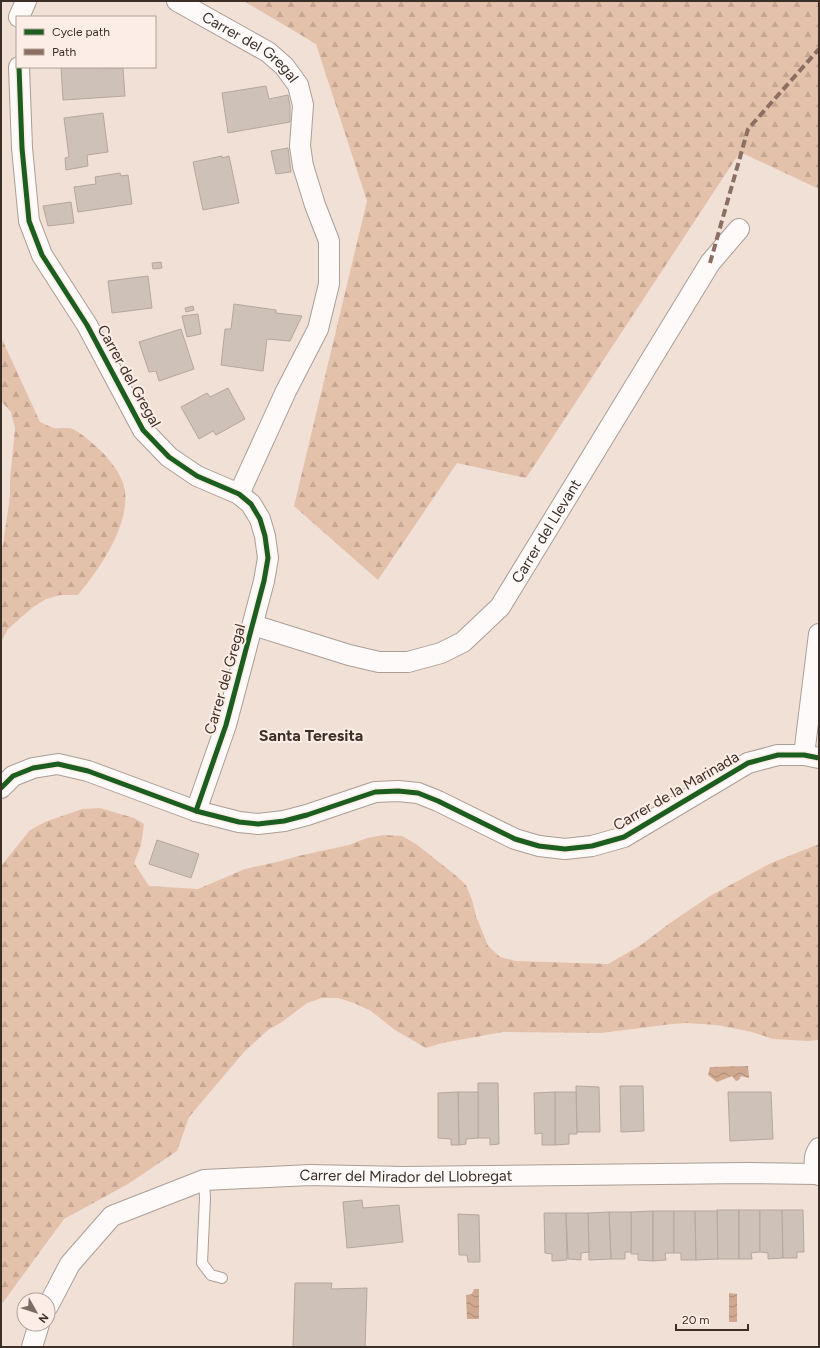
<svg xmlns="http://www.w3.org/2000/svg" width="820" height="1348" font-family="Figtree,sans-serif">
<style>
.forest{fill:url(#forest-firs)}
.water{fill:url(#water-waves)}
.building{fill:#cec1b8;stroke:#b4a79f}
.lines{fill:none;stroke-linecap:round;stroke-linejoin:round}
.service-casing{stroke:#ab9e95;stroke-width:12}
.minor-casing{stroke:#ab9e95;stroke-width:22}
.service{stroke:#fdfaf9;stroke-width:10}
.minor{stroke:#fdfaf9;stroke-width:20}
.quiet{stroke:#8d6e63;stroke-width:4;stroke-dasharray:8 4;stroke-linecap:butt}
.cycleway-casing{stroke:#fceee6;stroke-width:8}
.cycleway{stroke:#1b5e20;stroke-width:5}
.labels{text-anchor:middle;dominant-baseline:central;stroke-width:4;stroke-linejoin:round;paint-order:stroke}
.street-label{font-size:15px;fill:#3c2f27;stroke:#fceee6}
.neighbourhood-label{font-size:16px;font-weight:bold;fill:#3c2f27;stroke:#fceee6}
</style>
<defs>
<pattern id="forest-firs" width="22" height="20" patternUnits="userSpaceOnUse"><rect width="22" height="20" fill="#e4c1ab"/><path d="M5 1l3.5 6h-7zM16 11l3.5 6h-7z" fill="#c4a693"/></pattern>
<pattern id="water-waves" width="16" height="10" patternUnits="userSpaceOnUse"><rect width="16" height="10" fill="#cfa88f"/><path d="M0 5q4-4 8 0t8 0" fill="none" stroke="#a98975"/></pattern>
</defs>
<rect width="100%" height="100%" fill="#f1e0d5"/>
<g class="forest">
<path d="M 244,1 L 819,1 L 819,189 L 740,152 L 526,478 L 457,463 L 378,580 L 294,506 L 367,201 L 316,44 Z"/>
<path d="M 1,337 L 40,422 C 45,424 50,427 54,428 C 60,429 67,427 73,429 C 84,435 95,445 104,454 C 113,464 123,477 125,491 C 129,527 100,568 78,595 L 60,595 L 46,599 L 32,608 L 8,629 L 1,642 L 1,548 L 3,545 L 10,496 L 10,480 L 15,428 L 11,412 L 1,401 Z"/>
<path d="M 100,808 L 134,818 L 144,824 L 141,845 L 134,863 L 149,886 L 198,889 L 245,869 L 281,861 L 298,856 L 349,845 L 367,838 L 384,835 L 402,836 L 416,844 L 454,874 L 466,885 L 472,900 L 476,916 L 488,946 L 500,957 L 516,961 L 608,964 L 641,945 L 670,923 L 710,896 L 769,864 L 819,844 L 819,1040 L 808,1041 L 773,1039 L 752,1032 L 717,1025 L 687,1023 L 672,1024 L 601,1033 L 503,1032 L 442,1043 L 426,1048 L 395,1030 L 371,1011 L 354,1003 L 338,998 L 322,998 L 307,1003 L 282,1022 L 268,1030 L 244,1052 L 189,1117 L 177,1151 L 128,1184 L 64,1219 L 1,1305 L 1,867 L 9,856 L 30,830 L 45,822 L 82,809 Z"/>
</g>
<g class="water">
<path d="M 748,1066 L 749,1078 L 741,1076 L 739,1080 L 736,1081 L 732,1076 L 717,1082 L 708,1075 L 710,1067 Z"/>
<path d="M 474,1289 L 479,1289 L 479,1319 L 467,1319 L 466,1295 L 472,1294 Z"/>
<path d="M 729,1293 L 737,1294 L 737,1322 L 729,1322 Z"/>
</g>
<g class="building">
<path d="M 61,67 L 123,68 L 125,96 L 63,100 Z"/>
<path d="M 266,86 L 269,99 L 288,95 L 290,106 L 290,122 L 228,133 L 222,93 Z"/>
<path d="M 103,113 L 108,152 L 87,155 L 88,166 L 66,170 L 65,158 L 69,157 L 64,118 Z"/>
<path d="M 288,148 L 291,172 L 276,174 L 271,151 Z"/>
<path d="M 222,156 L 222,158 L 229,156 L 239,203 L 203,210 L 193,162 Z"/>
<path d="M 120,173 L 121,176 L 128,175 L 132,204 L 78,212 L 74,187 L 96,184 L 95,177 Z"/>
<path d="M 71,202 L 74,223 L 48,226 L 43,206 Z"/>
<path d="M 161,262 L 162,268 L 153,269 L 152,263 Z"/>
<path d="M 148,276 L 152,308 L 112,313 L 108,281 Z"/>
<path d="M 234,304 L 276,310 L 276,313 L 302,316 L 290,341 L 267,339 L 263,371 L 221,365 L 225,329 L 231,329 Z"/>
<path d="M 193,306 L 194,310 L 186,312 L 185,308 Z"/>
<path d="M 198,314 L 201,334 L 187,337 L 182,316 Z"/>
<path d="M 181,329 L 194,369 L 159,381 L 156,371 L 149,372 L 139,342 Z"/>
<path d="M 228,388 L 245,419 L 216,435 L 213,431 L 199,439 L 181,407 L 207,393 L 210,397 Z"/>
<path d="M 157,840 L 199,854 L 191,878 L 149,864 Z"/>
<path d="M 478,1083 L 498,1083 L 499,1144 L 490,1145 L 490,1138 L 478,1138 Z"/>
<path d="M 576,1086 L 599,1087 L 600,1132 L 577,1132 Z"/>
<path d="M 620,1086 L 643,1086 L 644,1131 L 621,1132 Z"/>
<path d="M 458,1092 L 478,1092 L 478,1138 L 466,1139 L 466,1144 L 459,1145 Z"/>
<path d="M 458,1092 L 459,1145 L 451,1145 L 451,1139 L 438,1138 L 438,1093 Z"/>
<path d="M 555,1092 L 576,1092 L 577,1134 L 569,1134 L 569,1144 L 555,1145 Z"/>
<path d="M 555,1092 L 555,1145 L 542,1145 L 542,1133 L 535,1134 L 534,1093 Z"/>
<path d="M 728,1092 L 771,1092 L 773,1139 L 730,1141 Z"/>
<path d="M 362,1200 L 363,1208 L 399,1205 L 403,1242 L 347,1248 L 343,1202 Z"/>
<rect x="717" y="1210" width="22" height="49"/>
<path d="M 739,1210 L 760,1210 L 760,1252 L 751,1253 L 752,1259 L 739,1259 Z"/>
<path d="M 760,1210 L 782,1210 L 783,1258 L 768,1259 L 768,1253 L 760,1252 Z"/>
<path d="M 782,1210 L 803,1210 L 804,1252 L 797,1252 L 797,1258 L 783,1258 Z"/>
<path d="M 653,1211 L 653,1261 L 638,1260 L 638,1254 L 631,1254 L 631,1212 Z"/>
<path d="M 653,1211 L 674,1211 L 674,1253 L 665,1253 L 666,1260 L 653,1261 Z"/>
<path d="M 674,1211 L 695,1211 L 696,1260 L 681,1260 L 681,1253 L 674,1253 Z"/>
<path d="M 695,1211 L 717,1211 L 718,1259 L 696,1260 Z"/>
<path d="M 609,1212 L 631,1212 L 631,1252 L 625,1252 L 625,1259 L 611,1259 Z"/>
<path d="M 609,1212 L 611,1259 L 589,1260 L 588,1213 Z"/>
<path d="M 544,1213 L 566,1213 L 567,1260 L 552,1261 L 552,1254 L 545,1253 Z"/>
<path d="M 566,1213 L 588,1213 L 589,1252 L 581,1253 L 581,1260 L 568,1259 Z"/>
<path d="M 458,1214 L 479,1215 L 480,1262 L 468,1262 L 467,1255 L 459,1255 Z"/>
<path d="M 295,1283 L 332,1283 L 331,1289 L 367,1288 L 365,1347 L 293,1347 Z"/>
</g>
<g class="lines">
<defs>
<path id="service" d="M 204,1180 L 205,1198 L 202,1263 L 211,1275 L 222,1278"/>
<g id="minor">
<path id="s1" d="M 177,1 L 268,52 L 284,66 L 298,85 L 303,105 L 300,146 L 303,166 L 315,205 L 329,241 L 329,284 L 318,329 L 286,391 L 239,494"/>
<path d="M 19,17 L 26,1"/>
<path d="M 19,67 L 22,148 L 29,221 L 42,255 L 87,325 L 143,430 L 169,457 L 197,476 L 239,494 L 251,504 L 260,519 L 265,536 L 268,558 L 264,581 L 226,725 L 196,811"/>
<path id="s2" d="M 253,625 L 349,655 L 379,662 L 408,662 L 441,653 L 463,642 L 500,607 L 710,263 L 739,229"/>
<path d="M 804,755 L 819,634"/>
<path d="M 1,788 L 13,776 L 33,768 L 58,764 L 88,771 L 196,811 L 239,822 L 258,824 L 284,821 L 307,815 L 375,792 L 398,791 L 418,793 L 438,801 L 515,839 L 539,846 L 565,849 L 592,846 L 624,837 L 748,763 L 778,755 L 804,755 L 819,758"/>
<path d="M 819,1148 C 813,1157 813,1165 819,1175"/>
<path id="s3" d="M 48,1306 L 70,1264 L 112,1216 L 204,1180 L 310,1175 L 403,1177 L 747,1173 L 818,1174"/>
<path d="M 32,1347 L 39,1324"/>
</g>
</defs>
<use href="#service" class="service-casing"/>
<use href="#minor" class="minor-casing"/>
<use href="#service" class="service"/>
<use href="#minor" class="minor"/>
<path class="quiet" d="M 710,263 L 748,129 L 819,49"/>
<defs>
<g id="cycleway">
<path d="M 19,67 L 22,148 L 29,221 L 42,255 L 87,325 L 143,430 L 169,457 L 197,476 L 239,494 L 251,504 L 260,519 L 265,536 L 268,558 L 264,581 L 226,725 L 196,811"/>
<path d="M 1,788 L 13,776 L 33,768 L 58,764 L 88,771 L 196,811 L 239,822 L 258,824 L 284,821 L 307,815 L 375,792 L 398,791 L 418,793 L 438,801 L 515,839 L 539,846 L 565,849 L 592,846 L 624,837 L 748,763 L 778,755 L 804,755 L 819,758"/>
</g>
</defs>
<use href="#cycleway" class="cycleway-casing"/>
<use href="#cycleway" class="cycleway"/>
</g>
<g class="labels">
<g class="street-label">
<text stroke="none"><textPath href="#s1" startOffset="87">Carrer del Gregal</textPath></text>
<text transform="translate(129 376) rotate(61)">Carrer del Gregal</text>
<text stroke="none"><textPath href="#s2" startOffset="359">Carrer del Llevant</textPath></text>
<text transform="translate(225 679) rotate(-74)">Carrer del Gregal</text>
<text transform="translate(676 791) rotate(-30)">Carrer de la Marinada</text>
<text stroke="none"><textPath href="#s3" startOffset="412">Carrer del Mirador del Llobregat</textPath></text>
</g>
<g class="neighbourhood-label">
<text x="311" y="735">Santa Teresita</text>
</g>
</g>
<rect width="820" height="1348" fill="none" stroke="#3c2f27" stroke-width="4"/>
<rect x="16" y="16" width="140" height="52" fill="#fceee6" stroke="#afa29a"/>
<rect x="24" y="29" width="20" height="6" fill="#1b5e20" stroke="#afa29a"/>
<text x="52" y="36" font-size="12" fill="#3c2f27">Cycle path</text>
<rect x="24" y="49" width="20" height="6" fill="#8d6e63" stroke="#afa29a"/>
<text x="52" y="56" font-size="12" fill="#3c2f27">Path</text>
<g transform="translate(36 1312) rotate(129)"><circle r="19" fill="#fceee6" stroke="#afa29a"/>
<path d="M0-3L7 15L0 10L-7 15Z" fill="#7b6d64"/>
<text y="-6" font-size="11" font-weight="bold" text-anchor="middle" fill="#3c2f27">N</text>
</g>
<path d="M676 1324v6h72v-6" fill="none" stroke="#3c2f27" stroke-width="2"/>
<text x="682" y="1324" font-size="12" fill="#3c2f27" stroke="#fceee6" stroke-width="3" paint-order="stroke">20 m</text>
</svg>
